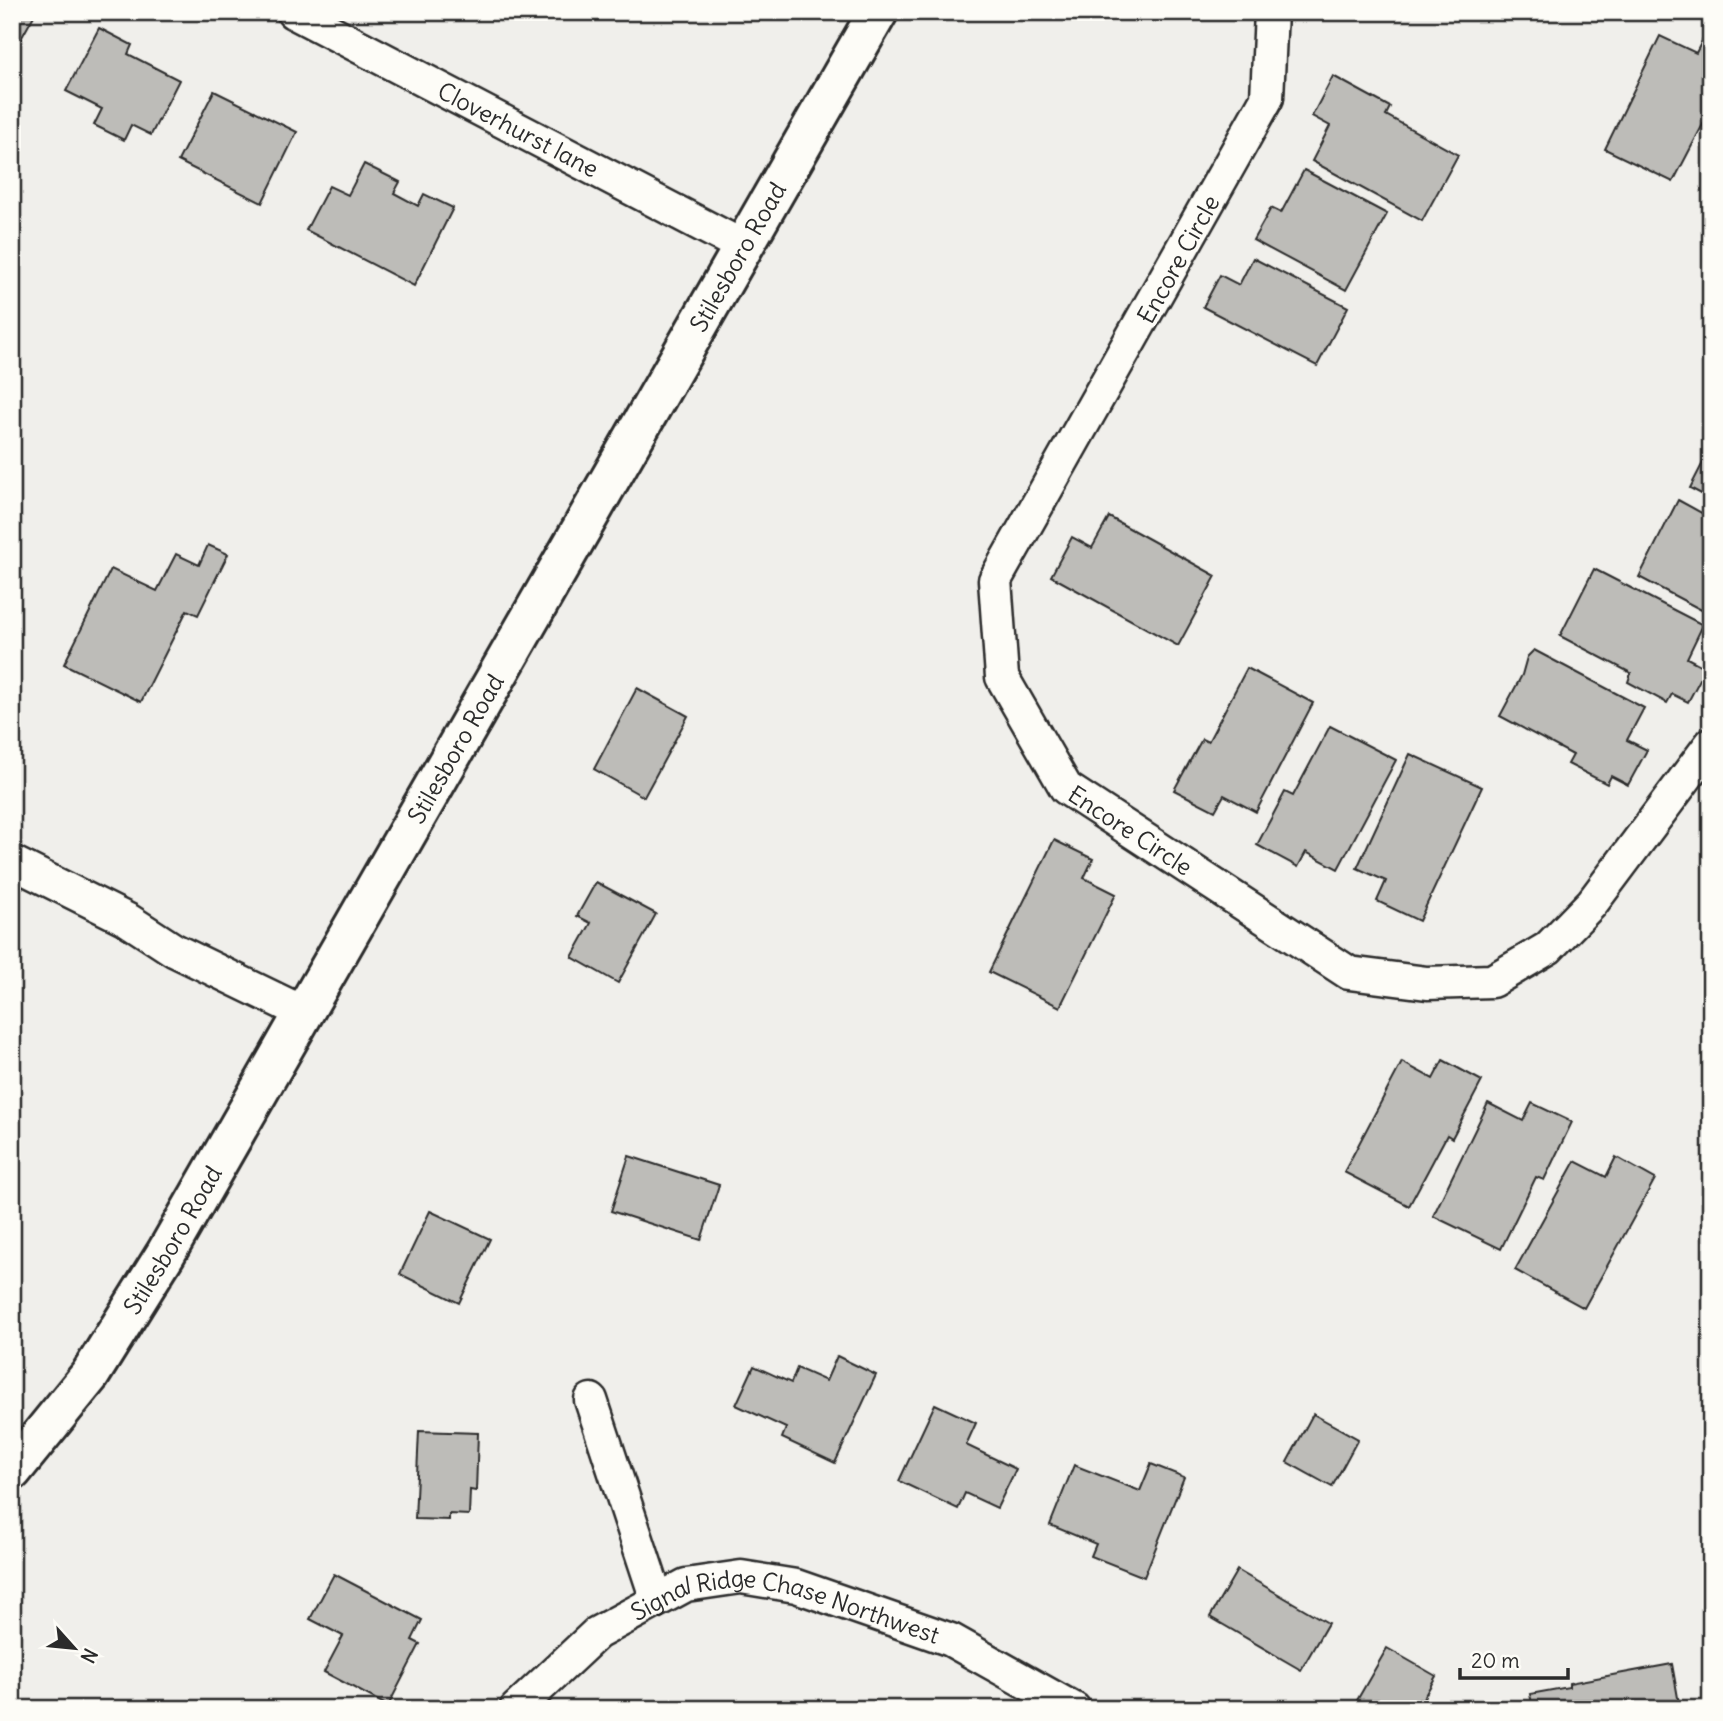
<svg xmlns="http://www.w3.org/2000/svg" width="1723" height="1721" font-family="Delius,sans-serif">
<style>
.building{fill:#bdbcb8;stroke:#2b2b2b;stroke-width:2}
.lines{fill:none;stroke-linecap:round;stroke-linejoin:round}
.minor-casing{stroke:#2b2b2b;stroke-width:37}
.secondary-casing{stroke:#2b2b2b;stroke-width:44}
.minor{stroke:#fdfcf7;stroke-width:32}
.secondary{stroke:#fdfcf7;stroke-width:38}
.labels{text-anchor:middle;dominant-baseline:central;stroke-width:7;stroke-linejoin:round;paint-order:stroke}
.street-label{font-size:24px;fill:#2b2b2b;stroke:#fdfcf7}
</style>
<rect width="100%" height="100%" fill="#f0efeb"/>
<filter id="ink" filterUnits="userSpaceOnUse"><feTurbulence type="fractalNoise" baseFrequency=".0143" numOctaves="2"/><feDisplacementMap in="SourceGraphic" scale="14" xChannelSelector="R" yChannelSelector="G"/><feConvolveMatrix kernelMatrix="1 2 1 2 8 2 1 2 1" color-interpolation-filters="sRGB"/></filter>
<g filter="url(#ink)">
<g class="building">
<path d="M 12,12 L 36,12 L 12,55 Z"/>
<path d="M 99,28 L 132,45 L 128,54 L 179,80 L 151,135 L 131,125 L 124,140 L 94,125 L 102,109 L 66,91 Z"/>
<path d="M 1705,35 L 1711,38 L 1711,109 L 1673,182 L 1605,149 L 1660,36 L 1696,53 Z"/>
<path d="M 1333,76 L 1390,107 L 1386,115 L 1458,155 L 1422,221 L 1312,161 L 1330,126 L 1312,116 Z"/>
<path d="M 214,91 L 297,132 L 262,203 L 178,161 Z"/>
<path d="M 364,164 L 400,182 L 394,193 L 418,206 L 424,194 L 453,208 L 414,286 L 306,230 L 329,186 L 348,195 Z"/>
<path d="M 1304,170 L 1387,214 L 1346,290 L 1253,240 L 1271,208 L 1281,213 Z"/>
<path d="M 1253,258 L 1348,307 L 1317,366 L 1203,307 L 1220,275 L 1239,285 Z"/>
<path d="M 1711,447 L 1711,499 L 1690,488 Z"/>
<path d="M 1678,500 L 1711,518 L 1711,615 L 1639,577 Z"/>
<path d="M 1109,517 L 1216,576 L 1178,646 L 1051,576 L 1072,537 L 1092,548 Z"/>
<path d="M 208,545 L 228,554 L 198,615 L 187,610 L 141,702 L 64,664 L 111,569 L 157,591 L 176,554 L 199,565 Z"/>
<path d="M 1594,569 L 1703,625 L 1687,658 L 1706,668 L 1688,702 L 1672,694 L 1667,703 L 1628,682 L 1631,673 L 1560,636 Z"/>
<path d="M 1534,650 L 1644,708 L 1627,740 L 1647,750 L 1628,785 L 1611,776 L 1607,784 L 1568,764 L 1573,755 L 1500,716 L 1522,675 L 1527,657 Z"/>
<path d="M 1247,668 L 1313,703 L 1256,812 L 1224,795 L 1215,811 L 1174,790 L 1202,739 L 1208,742 Z"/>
<path d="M 637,688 L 688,716 L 644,797 L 594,769 Z"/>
<path d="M 1330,726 L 1396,760 L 1338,869 L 1306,852 L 1298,867 L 1257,845 L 1285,792 L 1293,796 Z"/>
<path d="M 1410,754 L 1482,787 L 1419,921 L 1377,901 L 1386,881 L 1357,868 Z"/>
<path d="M 1054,840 L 1093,859 L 1084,878 L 1116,894 L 1060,1007 L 989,972 Z"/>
<path d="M 596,882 L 656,914 L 618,983 L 572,957 L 591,923 L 577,916 Z"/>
<path d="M 1443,1060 L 1482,1081 L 1452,1138 L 1447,1135 L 1409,1206 L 1344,1172 L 1402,1062 L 1433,1079 Z"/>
<path d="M 1488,1103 L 1523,1121 L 1532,1103 L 1572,1122 L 1544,1180 L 1536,1177 L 1501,1249 L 1433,1216 Z"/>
<path d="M 629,1156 L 719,1185 L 701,1240 L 611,1211 Z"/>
<path d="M 1616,1157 L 1655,1179 L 1584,1308 L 1515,1270 L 1575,1161 L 1606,1177 Z"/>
<path d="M 430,1211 L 490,1239 L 459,1303 L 400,1274 Z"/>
<path d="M 837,1356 L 876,1375 L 835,1463 L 782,1438 L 786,1428 L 736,1405 L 754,1366 L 791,1383 L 797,1368 L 826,1381 Z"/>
<path d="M 935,1404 L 976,1423 L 966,1445 L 1016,1469 L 997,1508 L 965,1493 L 958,1509 L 899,1481 Z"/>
<path d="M 1313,1414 L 1358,1439 L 1332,1487 L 1287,1462 Z"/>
<path d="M 419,1431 L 478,1433 L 476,1491 L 470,1490 L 469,1515 L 449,1514 L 449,1520 L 415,1519 Z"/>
<path d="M 1151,1464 L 1184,1477 L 1144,1577 L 1091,1556 L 1096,1544 L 1050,1525 L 1074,1465 L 1140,1491 Z"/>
<path d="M 1237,1570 L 1328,1623 L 1301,1670 L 1210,1617 Z"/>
<path d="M 334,1574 L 422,1620 L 412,1640 L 420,1644 L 388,1706 L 324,1672 L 343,1636 L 310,1619 Z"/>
<path d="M 1387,1648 L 1436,1676 L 1419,1706 L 1423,1709 L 1352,1709 Z"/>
<path d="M 1672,1664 L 1680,1709 L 1533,1709 L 1530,1694 L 1569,1687 L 1569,1683 Z"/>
</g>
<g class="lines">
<defs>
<g id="minor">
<path id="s1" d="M 293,12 L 744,247"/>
<path id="s2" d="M 1271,12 L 1267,98 L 995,580 L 1002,677 L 1066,788 L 1349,973 L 1427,983 L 1492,981 L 1548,948 L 1592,903 L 1711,744"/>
<path d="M 12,862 L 128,920 L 174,950 L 304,1013"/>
<path d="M 591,1400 L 657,1600"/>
<path id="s3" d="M 516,1709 L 597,1633 L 686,1585 L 741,1577 L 796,1586 L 951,1640 L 1074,1709"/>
</g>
<g id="secondary">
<path id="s4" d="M 12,1471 L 90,1375 L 166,1253 L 878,12"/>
</g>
</defs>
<use href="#minor" class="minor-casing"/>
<use href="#secondary" class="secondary-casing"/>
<use href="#minor" class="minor"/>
<use href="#secondary" class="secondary"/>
</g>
</g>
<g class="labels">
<g class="street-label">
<text stroke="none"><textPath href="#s1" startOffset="254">Cloverhurst lane</textPath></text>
<text stroke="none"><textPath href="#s4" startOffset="1416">Stilesboro Road</textPath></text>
<text transform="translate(1178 259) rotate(-61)">Encore Circle</text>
<text stroke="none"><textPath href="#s4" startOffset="849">Stilesboro Road</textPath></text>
<text stroke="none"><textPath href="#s2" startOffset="942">Encore Circle</textPath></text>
<text stroke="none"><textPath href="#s4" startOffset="282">Stilesboro Road</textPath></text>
<text stroke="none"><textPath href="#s3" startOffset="313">Signal Ridge Chase Northwest</textPath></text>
</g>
</g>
<rect width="1723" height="1721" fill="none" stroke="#fdfcf7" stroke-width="42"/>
<rect x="21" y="21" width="1681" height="1679" fill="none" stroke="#2b2b2b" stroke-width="2.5" filter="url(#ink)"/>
<g transform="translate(74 1648) rotate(117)" stroke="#fdfcf7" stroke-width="5" paint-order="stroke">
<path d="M0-5L12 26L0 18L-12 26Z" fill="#2b2b2b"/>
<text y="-10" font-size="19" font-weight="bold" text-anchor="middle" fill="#2b2b2b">N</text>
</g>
<path d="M1460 1668v10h108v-10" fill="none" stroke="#2b2b2b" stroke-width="3.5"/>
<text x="1471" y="1668" font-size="21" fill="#2b2b2b" stroke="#fdfcf7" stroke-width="5" paint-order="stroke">20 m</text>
</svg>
